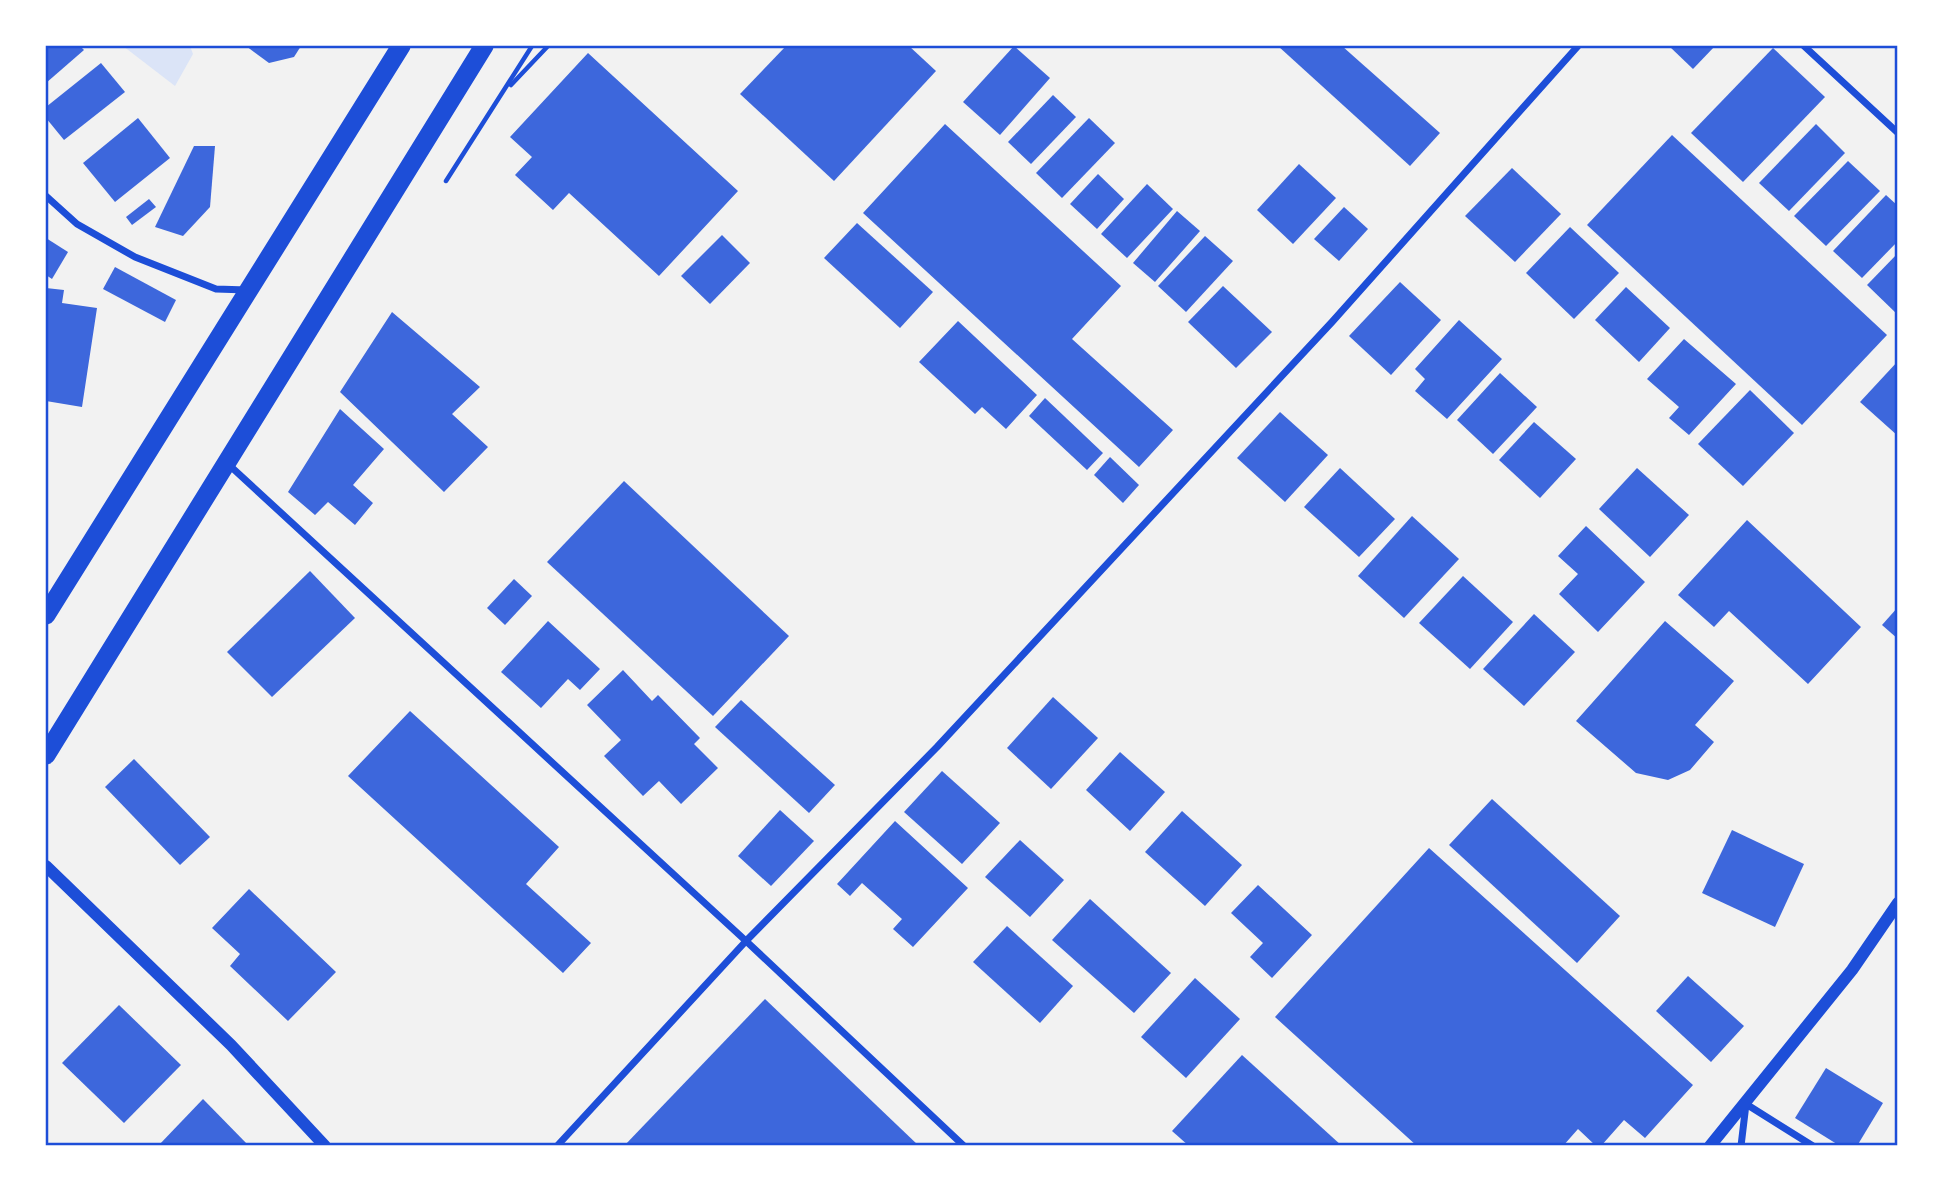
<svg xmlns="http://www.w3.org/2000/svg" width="1943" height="1191" font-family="Signika,sans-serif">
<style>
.green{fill:#dbe4f7}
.building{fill:#3d67dc}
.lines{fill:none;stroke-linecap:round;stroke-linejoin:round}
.path{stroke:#1d4ed8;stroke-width:4.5}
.minor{stroke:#1d4ed8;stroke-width:7}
.tertiary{stroke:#1d4ed8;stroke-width:12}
.trunk{stroke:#1d4ed8;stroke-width:19}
.neatline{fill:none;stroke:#1d4ed8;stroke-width:2.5}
</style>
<rect width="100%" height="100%" fill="#f2f2f2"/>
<path class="green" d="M 123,46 L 190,46 L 193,54 L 175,86 Z"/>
<g class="building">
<path d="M 46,46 L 80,46 L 84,50 L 46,83 Z"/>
<path d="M 246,46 L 301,46 L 294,57 L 269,63 Z"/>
<path d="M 786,46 L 909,46 L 936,71 L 834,181 L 740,94 Z"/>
<path d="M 1014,46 L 1050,78 L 1000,135 L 963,102 Z"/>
<path d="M 1278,46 L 1342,46 L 1440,133 L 1410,166 Z"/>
<path d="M 1669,46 L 1715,46 L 1693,69 Z"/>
<path d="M 1773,48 L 1825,97 L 1743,182 L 1691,133 Z"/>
<path d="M 588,53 L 738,191 L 659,276 L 569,193 L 553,210 L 515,175 L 532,157 L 510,137 Z"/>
<path d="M 101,63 L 125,92 L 64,140 L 46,118 L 46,107 Z"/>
<path d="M 1053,95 L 1076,117 L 1031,164 L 1008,142 Z"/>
<path d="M 138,118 L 170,158 L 115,202 L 83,163 Z"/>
<path d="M 1089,118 L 1115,143 L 1062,198 L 1036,173 Z"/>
<path d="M 945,124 L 1121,286 L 1072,339 L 1173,430 L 1139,467 L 863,213 Z"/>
<path d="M 1816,124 L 1845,153 L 1789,211 L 1759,183 Z"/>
<path d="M 1672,135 L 1887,335 L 1802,425 L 1587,225 Z"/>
<path d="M 194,146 L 215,146 L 210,207 L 183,236 L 155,227 Z"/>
<path d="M 1848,161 L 1880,191 L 1826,246 L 1794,216 Z"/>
<path d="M 1299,164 L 1336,198 L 1293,244 L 1257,210 Z"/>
<path d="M 1512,168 L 1561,214 L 1515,262 L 1465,216 Z"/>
<path d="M 1098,174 L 1124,199 L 1097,229 L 1070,204 Z"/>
<path d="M 1147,184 L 1173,209 L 1127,258 L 1101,234 Z"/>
<path d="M 1886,195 L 1898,206 L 1898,241 L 1862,278 L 1833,251 Z"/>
<path d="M 149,199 L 156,207 L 132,225 L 126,217 Z"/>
<path d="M 1344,207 L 1368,229 L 1339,261 L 1314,239 Z"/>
<path d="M 1177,211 L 1200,231 L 1155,282 L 1133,263 Z"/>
<path d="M 857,223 L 933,292 L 900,328 L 824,258 Z"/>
<path d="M 1570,227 L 1619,273 L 1574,319 L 1526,273 Z"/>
<path d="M 722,235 L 750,263 L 710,304 L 681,276 Z"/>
<path d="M 1205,236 L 1233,261 L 1186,312 L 1158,286 Z"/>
<path d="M 46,238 L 68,252 L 52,279 L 46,275 Z"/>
<path d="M 1898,253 L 1898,315 L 1867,285 Z"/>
<path d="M 115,267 L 176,300 L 165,322 L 103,289 Z"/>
<path d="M 1400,282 L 1441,320 L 1391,375 L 1349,336 Z"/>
<path d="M 1223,286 L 1272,332 L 1236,368 L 1188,322 Z"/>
<path d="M 1626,287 L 1670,328 L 1639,362 L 1595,320 Z"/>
<path d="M 46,288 L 64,290 L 62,303 L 97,308 L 82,407 L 46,401 Z"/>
<path d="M 392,312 L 480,387 L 452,414 L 488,447 L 444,492 L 340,392 Z"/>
<path d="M 1459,320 L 1502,359 L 1447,419 L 1415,391 L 1425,379 L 1415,369 Z"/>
<path d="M 958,321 L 1037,395 L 1006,429 L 982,407 L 975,414 L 919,362 Z"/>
<path d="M 1684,339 L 1736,384 L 1689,435 L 1669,418 L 1679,407 L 1647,379 Z"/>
<path d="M 1898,361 L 1898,436 L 1860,402 Z"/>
<path d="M 1500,373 L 1537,407 L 1493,454 L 1457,420 Z"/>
<path d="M 1750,390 L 1794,433 L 1743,486 L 1698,444 Z"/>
<path d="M 1045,398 L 1103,453 L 1087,470 L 1029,416 Z"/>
<path d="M 340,409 L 384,449 L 353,485 L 373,503 L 355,525 L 328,502 L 315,515 L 288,492 Z"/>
<path d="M 1280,412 L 1328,455 L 1285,502 L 1237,458 Z"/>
<path d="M 1534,422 L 1576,459 L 1540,498 L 1499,460 Z"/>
<path d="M 1110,457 L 1139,485 L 1123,503 L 1094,475 Z"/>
<path d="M 1340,468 L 1395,519 L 1359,557 L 1304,507 Z"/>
<path d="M 1637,468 L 1689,515 L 1650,557 L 1599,509 Z"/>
<path d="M 624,481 L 789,636 L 713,716 L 547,562 Z"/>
<path d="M 1412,516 L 1459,559 L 1404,618 L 1358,576 Z"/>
<path d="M 1747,520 L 1861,627 L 1808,684 L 1729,611 L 1714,627 L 1678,595 Z"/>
<path d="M 1586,526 L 1645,582 L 1598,632 L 1559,594 L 1578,574 L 1558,556 Z"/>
<path d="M 310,571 L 355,618 L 272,697 L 227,652 Z"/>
<path d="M 1463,576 L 1513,622 L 1470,669 L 1419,623 Z"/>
<path d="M 514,579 L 532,596 L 505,625 L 487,608 Z"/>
<path d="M 1898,607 L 1898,639 L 1882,625 Z"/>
<path d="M 1534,614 L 1575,652 L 1524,706 L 1483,669 Z"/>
<path d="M 548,621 L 600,669 L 580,690 L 568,679 L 541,708 L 501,672 Z"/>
<path d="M 1665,621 L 1734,681 L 1695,725 L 1714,742 L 1690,770 L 1668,780 L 1636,773 L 1576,721 Z"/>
<path d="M 623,670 L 652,701 L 658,695 L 700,738 L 694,744 L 718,768 L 681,804 L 659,781 L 643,796 L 604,756 L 621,740 L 587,705 Z"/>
<path d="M 1053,697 L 1098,738 L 1051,789 L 1007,748 Z"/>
<path d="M 741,700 L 835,785 L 809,813 L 715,727 Z"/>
<path d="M 410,711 L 559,847 L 526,884 L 591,943 L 563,973 L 348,776 Z"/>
<path d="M 1120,752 L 1165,792 L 1130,831 L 1086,790 Z"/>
<path d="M 134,759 L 210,837 L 180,865 L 105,787 Z"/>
<path d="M 942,771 L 1000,823 L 962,864 L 904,812 Z"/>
<path d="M 1492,799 L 1620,916 L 1577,963 L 1449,845 Z"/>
<path d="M 780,810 L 814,841 L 771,886 L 738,856 Z"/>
<path d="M 1182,811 L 1242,865 L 1205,906 L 1145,852 Z"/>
<path d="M 895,821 L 968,888 L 913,947 L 893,929 L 902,919 L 862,883 L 850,896 L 837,884 Z"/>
<path d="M 1732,830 L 1804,864 L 1775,927 L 1702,893 Z"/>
<path d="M 1020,840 L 1064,880 L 1030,917 L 985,877 Z"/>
<path d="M 1429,848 L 1693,1085 L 1645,1138 L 1624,1120 L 1601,1146 L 1596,1146 L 1578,1129 L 1563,1146 L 1417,1146 L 1275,1017 Z"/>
<path d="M 1258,885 L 1312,935 L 1272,978 L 1250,957 L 1263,943 L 1231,913 Z"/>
<path d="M 249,889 L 336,972 L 288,1021 L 230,966 L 240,954 L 212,928 Z"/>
<path d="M 1090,899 L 1171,973 L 1134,1013 L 1052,940 Z"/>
<path d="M 1007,926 L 1073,986 L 1040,1023 L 973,962 Z"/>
<path d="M 1688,976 L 1744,1026 L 1711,1062 L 1656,1011 Z"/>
<path d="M 1195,978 L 1240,1019 L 1186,1078 L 1141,1037 Z"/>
<path d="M 765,999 L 919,1146 L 624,1146 Z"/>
<path d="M 119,1005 L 181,1065 L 124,1123 L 62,1063 Z"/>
<path d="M 1242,1055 L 1342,1146 L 1189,1146 L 1172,1131 Z"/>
<path d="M 1826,1068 L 1883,1103 L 1857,1146 L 1840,1146 L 1795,1118 Z"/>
<path d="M 203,1099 L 249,1146 L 158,1146 Z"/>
</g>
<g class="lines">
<g class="path">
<path d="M 511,85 L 548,46"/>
<path d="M 446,181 L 532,46"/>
</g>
<g class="minor">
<path d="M 1804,46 L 1898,133"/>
<path d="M 46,196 L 77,224 L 135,257 L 216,289 L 247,290"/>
<path d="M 228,464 L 746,941 L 964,1146"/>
<path d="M 557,1146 L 746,941 L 937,747 L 1332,322 L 1578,46"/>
<path d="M 1741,1146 L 1746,1104 L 1813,1146"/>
</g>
<g class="tertiary">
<path d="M 46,866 L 231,1045 L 325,1146"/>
<path d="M 1710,1146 L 1852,970 L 1898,903"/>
</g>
<g class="trunk">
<path d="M 46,615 L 401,46"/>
<path d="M 46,755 L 484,46"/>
</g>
</g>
<rect width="1943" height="1191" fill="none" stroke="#ffffff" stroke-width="94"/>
<rect x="47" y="47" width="1849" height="1097" class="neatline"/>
</svg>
